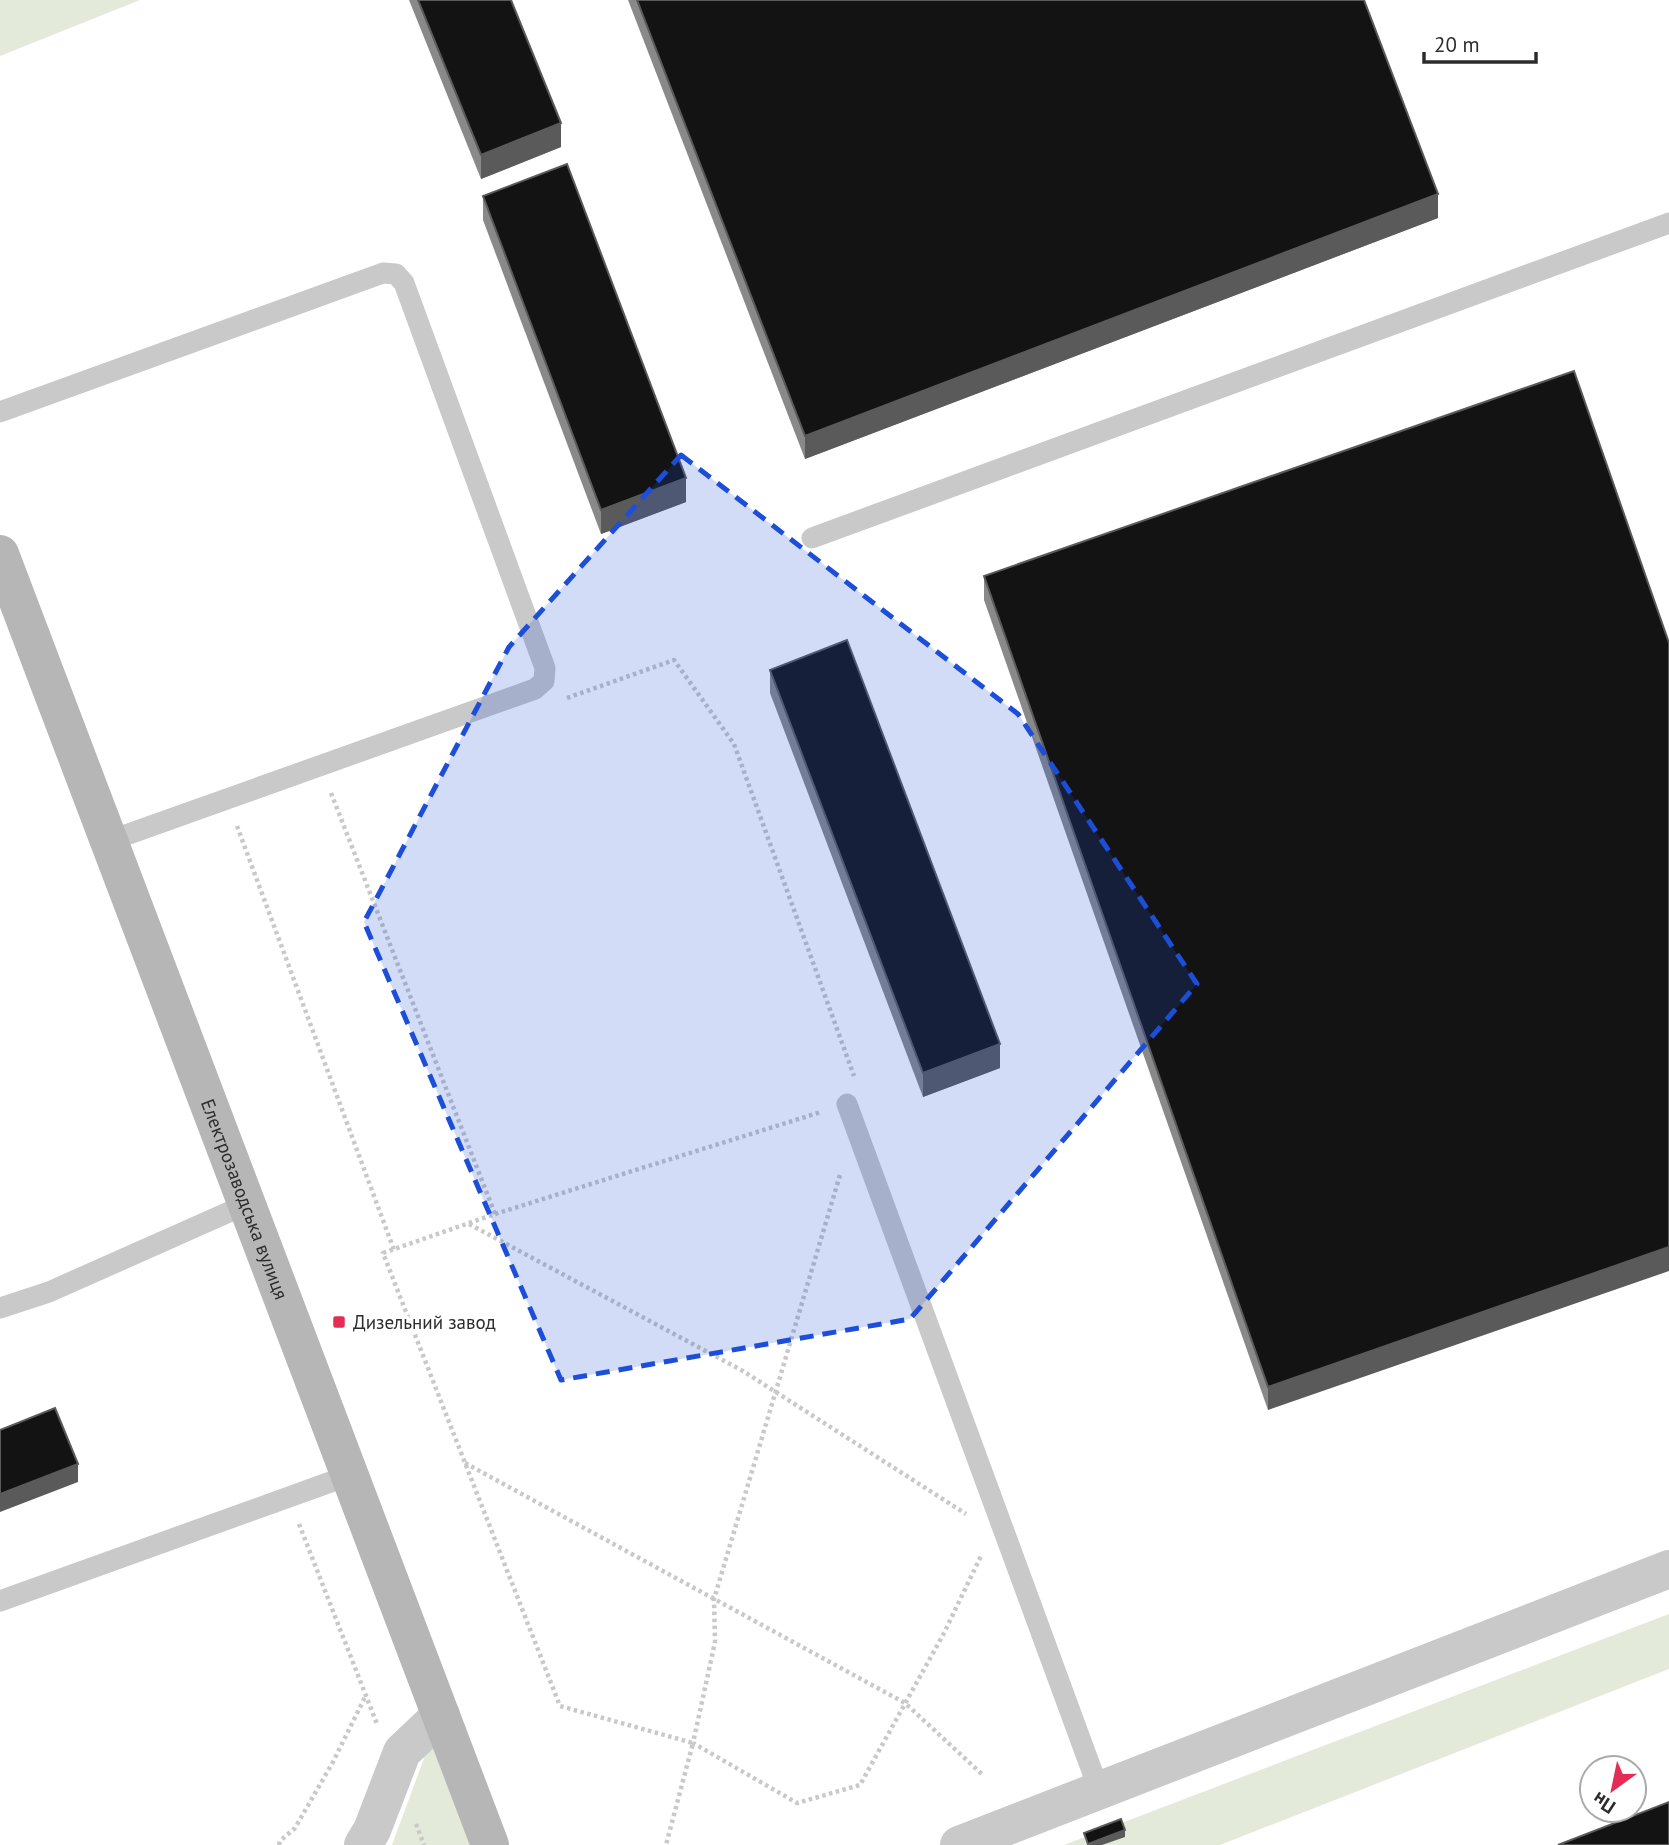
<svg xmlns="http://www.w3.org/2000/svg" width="1669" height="1845" font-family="'PT Sans',sans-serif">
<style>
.green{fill:#e4ead9}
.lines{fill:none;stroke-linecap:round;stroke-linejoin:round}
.path{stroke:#c9c9c9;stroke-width:4.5;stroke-dasharray:3.5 3.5;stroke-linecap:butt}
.service{stroke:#c9c9c9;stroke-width:21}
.minor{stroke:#c9c9c9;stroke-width:38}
.tertiary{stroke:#c9c9c9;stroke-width:38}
.secondary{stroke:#b6b6b6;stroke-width:38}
.wall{fill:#898989}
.shaded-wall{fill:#5a5a5a}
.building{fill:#131313;stroke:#5a5a5a;stroke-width:2}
.marked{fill:#1d4ed8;fill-opacity:0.2;stroke:#1d4ed8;stroke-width:5;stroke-dasharray:14 9;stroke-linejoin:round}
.poi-dot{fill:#e32d55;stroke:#fff;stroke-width:2.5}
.labels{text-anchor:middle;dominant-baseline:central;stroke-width:7;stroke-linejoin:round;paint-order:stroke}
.street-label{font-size:19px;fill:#2c2c2c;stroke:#fff}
.poi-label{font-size:19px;fill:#2c2c2c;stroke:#fff;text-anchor:start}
</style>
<rect width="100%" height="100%" fill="#fff"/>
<g class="green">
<path d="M 0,0 L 140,0 L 0,56 Z"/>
<path d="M 1669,1614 L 1669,1669 L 1220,1845 L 1064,1845 Z"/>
<path d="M 433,1734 L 478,1845 L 392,1845 Z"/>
</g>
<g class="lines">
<g class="path">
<path d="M 567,698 L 674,660 L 734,744 L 854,1076"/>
<path d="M 331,793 L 495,1214 L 383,1253 L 560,1706 L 693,1743 L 666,1845"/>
<path d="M 237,826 L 394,1250"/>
<path d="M 840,1175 L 714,1599 L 715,1642 L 693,1743 L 797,1803 L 860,1785 L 943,1635 L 981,1556"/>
<path d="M 495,1214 L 821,1112"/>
<path d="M 469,1224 L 743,1371 L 966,1514"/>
<path d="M 465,1463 L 905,1703 L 984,1776"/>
<path d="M 299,1524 L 377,1724"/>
<path d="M 416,1824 L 424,1845"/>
<path d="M 279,1845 L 280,1841 L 295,1828 L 333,1762 L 365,1697"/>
</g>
<g class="service">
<path d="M 0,412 L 383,273 L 396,274 L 404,283 L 545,668 L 544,681 L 535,689 L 109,841"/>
<path d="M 812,538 L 1669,223"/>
<path d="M 847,1104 L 1099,1790"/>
<path d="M 0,1308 L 49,1292 L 247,1204"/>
<path d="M 0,1601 L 350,1475"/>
</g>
<path class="minor" d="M 363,1845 L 372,1830 L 402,1752 L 441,1715"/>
<path class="tertiary" d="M 959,1845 L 1669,1569"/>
<path class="secondary" id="s1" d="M 0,554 L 490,1845"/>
</g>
<g class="wall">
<path d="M 409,0 L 511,0 L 561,147 L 481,179 Z"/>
<path d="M 628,0 L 1364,0 L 1438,218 L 805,459 Z"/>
<path d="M 483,196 L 686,502 L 601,534 L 483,220 Z"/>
<path d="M 984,576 L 1669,643 L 1268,1410 L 984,600 Z"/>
<path d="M 770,670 L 1000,1068 L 923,1097 L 770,693 Z"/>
</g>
<g class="shaded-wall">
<path d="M 561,123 L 561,147 L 481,179 L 481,155 Z"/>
<path d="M 1438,194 L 1438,218 L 805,459 L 805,436 Z"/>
<path d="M 686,478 L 686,502 L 601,534 L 601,510 Z"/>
<path d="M 1000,1044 L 1000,1068 L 923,1097 L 923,1073 Z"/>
<path d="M 1669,1247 L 1669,1271 L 1268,1410 L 1268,1387 Z"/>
<path d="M 78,1464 L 78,1482 L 0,1512 L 0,1494 Z"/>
<path d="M 1125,1830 L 1125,1837 L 1102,1845 L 1088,1845 Z"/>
</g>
<g class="building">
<path d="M 418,0 L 511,0 L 561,123 L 481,155 Z"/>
<path d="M 637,0 L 1364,0 L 1438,194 L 805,436 Z"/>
<path d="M 567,164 L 686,478 L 601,510 L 483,196 Z"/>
<path d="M 1574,371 L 1669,643 L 1669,1247 L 1268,1387 L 984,576 Z"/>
<path d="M 847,640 L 1000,1044 L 923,1073 L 770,670 Z"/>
<path d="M 55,1408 L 78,1464 L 0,1494 L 0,1430 Z"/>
<path d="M 1669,1802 L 1669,1845 L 1558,1845 Z"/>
<path d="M 1121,1819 L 1125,1830 L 1088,1844 L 1084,1833 Z"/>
</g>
<path class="marked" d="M 681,455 L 1018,714 L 1197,984 L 910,1319 L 561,1380 L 364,922 L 509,647 Z"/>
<rect class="poi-dot" x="332" y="1315" width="14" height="14" rx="3.5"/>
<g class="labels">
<g class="street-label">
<text stroke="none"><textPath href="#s1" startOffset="690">Електрозаводська вулиця</textPath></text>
</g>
<g class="poi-label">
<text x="353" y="1322">Дизельний завод</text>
</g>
</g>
<g transform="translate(1613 1789) rotate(213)"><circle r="33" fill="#ffffff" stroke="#ababab" stroke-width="2"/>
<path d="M0-5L12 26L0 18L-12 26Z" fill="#e32d55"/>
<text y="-10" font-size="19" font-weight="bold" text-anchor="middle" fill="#2c2c2c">Пн</text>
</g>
<path d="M1424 52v10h112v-10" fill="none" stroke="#2c2c2c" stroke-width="3.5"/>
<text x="1434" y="52" font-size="21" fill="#2c2c2c" stroke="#ffffff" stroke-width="5" paint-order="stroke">20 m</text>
</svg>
